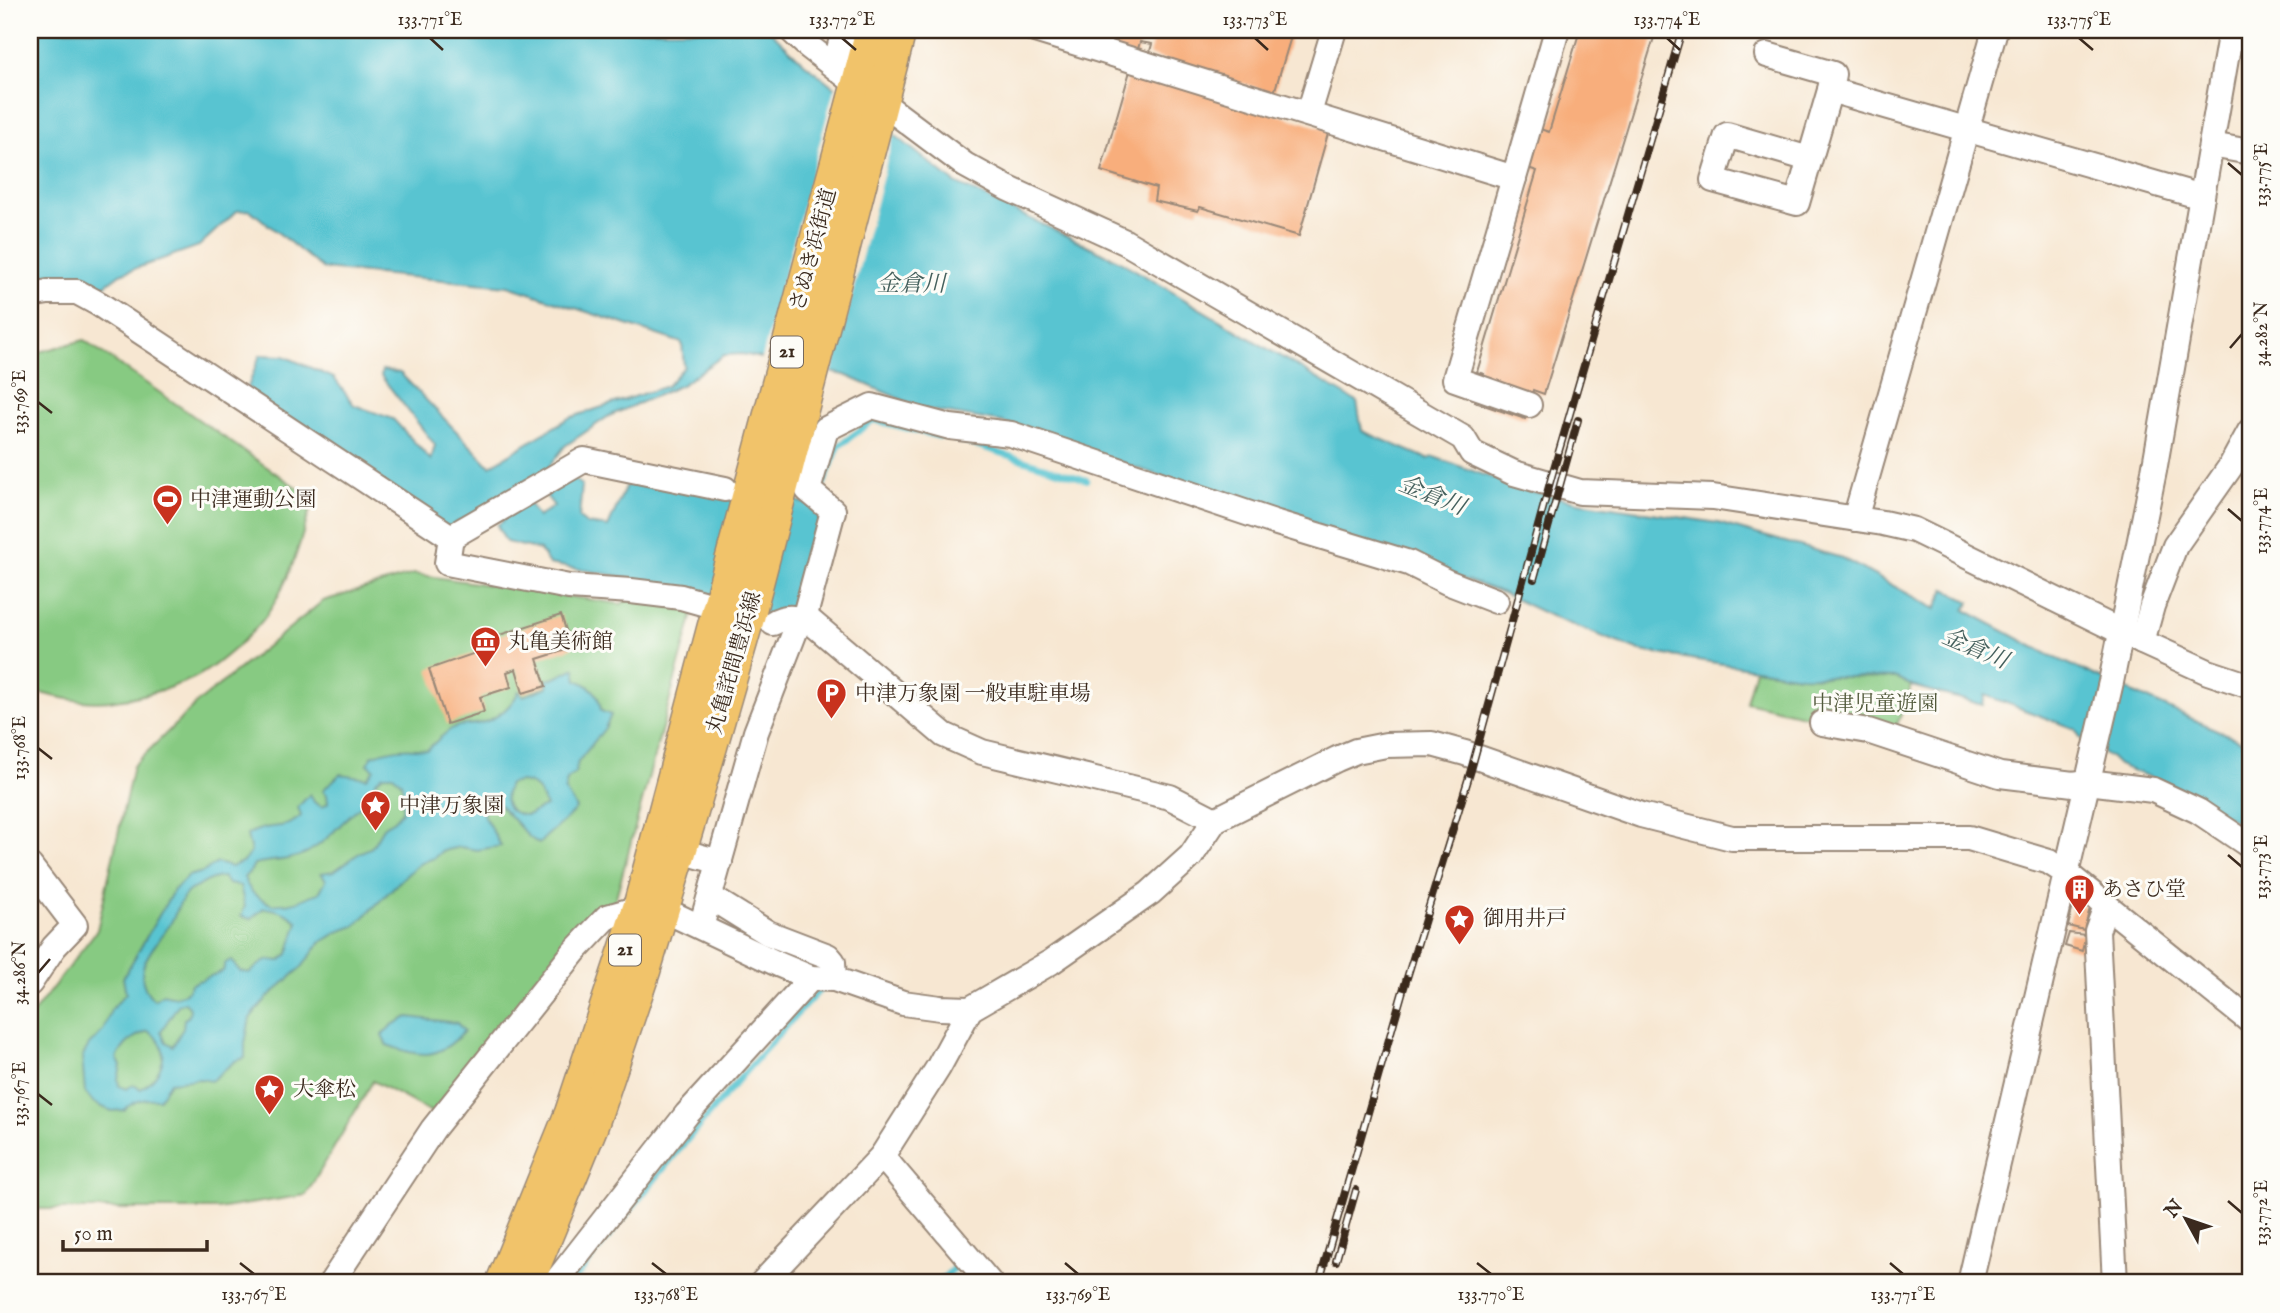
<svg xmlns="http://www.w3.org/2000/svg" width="2280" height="1313" font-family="'IM FELL English','Noto Serif JP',serif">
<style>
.green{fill:#87ca82;stroke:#617a50;stroke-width:2}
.water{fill:#58c4d1;stroke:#4a7778;stroke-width:2;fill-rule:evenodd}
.pier{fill:#f7e7d2}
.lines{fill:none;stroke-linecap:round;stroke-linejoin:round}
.stream{stroke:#58c4d1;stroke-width:6}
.building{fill:#f8ae7b}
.minor-casing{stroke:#998878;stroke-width:28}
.major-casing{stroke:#998878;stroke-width:35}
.minor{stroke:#fff;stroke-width:24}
.major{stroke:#f1c36a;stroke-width:32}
.rail-casing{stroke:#3b2a1e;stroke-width:8}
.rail{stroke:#fdfcf7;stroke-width:5;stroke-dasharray:16;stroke-linecap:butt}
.ticks{fill:none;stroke:#3b2a1e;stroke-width:2.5}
.labels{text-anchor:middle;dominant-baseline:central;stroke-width:6;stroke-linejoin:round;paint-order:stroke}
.shield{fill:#fdfcf7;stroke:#75695f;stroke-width:2}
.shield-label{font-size:19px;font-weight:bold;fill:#3b2a1e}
.street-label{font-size:21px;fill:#3b2a1e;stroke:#fdfcf7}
.poi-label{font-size:21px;fill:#3b2a1e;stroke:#fdfcf7;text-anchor:start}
.park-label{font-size:21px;fill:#525a3c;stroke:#fdfcf7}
.water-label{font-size:23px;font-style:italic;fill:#45605d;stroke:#fdfcf7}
.neatline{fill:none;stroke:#3b2a1e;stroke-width:2.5}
.ticks-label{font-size:18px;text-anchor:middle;fill:#3b2a1e}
</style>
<rect width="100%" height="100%" fill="#fdfcf7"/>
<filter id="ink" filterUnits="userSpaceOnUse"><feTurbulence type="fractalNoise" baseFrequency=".0143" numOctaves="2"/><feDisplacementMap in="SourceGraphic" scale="14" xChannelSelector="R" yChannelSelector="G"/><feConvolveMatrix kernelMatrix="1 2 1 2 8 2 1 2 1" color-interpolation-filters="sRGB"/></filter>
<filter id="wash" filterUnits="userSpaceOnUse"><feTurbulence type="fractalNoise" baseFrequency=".00686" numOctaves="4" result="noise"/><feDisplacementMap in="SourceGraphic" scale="28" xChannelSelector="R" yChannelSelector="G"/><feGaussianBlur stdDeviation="1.57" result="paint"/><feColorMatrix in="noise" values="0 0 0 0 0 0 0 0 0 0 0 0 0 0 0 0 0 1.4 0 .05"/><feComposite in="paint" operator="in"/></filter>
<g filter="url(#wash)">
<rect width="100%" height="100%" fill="#f7e7d2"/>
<g class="green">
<path d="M 84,340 L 313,499 C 302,537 291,579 268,613 C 255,633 210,673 187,681 C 163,691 134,698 109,701 C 83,704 54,697 30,690 L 30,361 L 32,354 Z"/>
<path d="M 414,574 L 621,604 L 627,600 L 694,610 L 615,901 L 543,975 L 433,1113 L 373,1081 L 306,1195 L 217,1209 L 30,1209 L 30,1017 L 97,930 L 133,766 L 197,703 L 323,601 Z"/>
<path d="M 1755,669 L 1800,676 L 1897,678 L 1912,686 L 1893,735 L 1746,702 Z"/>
</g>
<g class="water">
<path d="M 30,30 L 769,30 L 804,63 L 955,183 L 1118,260 L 1357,402 L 1362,431 L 1428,459 L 1434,457 L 1529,491 L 1579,502 L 1718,523 L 1842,558 L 1936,609 L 1945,589 L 1970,602 L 1965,610 L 2049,655 L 2235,738 L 2250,746 L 2250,830 L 2181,789 L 2118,765 L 2110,757 L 2082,740 L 2075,729 L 1985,695 L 1983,705 L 1912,686 L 1897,678 L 1800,676 L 1640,651 L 1557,619 L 1498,591 L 1002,422 L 923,409 L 845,375 L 742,354 L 724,355 L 681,385 L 609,416 L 565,446 L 541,477 L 447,528 L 245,395 L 260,355 L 284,356 L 334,378 L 354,405 L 393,419 L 431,460 L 435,445 L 381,376 L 382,370 L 400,373 L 490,466 L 569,418 L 667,386 L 684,367 L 682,343 L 508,286 L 323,269 L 250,210 L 237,211 L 199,246 L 120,274 L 96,292 L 30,285 Z"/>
<path d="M 634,474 L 797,501 L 811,505 L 821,522 L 822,535 L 790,622 L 699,590 L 549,564 L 540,550 L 506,542 L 497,525 L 503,521 L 500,516 L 527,500 L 538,517 L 554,506 L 543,492 L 568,475 L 582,485 L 579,518 L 587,524 L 608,527 L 625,488 Z"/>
<path d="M 575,668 L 577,680 C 593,687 599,693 601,711 L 611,715 L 605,728 L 578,762 L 575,773 L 567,780 L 565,790 L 576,808 C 566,822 550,830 539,844 L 529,837 L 496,801 L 487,805 L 483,814 L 501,846 L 477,850 L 460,847 L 442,851 L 434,858 L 419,864 L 403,878 L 355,926 L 338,932 L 320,943 L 302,967 L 267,998 L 250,1018 L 245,1043 L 245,1058 L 235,1061 L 211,1081 L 200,1079 L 170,1082 L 159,1099 C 145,1098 134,1100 124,1110 L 112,1111 L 100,1106 L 93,1102 L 85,1092 L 82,1057 L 89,1045 L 103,1031 L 111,1010 L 126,993 L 123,978 L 173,891 L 188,876 L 203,872 L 217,863 L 231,867 L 244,861 L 251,852 L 247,835 C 268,822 284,832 301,816 L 298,807 L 310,794 L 314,802 L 322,807 L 328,803 L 327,795 L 323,790 L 340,774 L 367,778 L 374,769 L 368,764 L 372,756 C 391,748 406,747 427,750 C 435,743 444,733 453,728 C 462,723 472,726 481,723 C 497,719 512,706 519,691 L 523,696 L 548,687 L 546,680 L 555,678 ZM 383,775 L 393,775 L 401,782 L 404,795 L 402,811 L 394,820 L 384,826 L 372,847 L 361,852 L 334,871 L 321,873 L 326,880 L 319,893 C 309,895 300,902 290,903 C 284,905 279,903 273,905 C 258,898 249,893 244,877 L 250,872 L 254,864 C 272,860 292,861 308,852 C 332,839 347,813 370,799 L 375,782 ZM 519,782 C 540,783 538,794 546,806 C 539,808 537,811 530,814 C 522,817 508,812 506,802 C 504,796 507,789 509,784 ZM 223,877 L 228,884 L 240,886 L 245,907 L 241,916 L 251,919 L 264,908 C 277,909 289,913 298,922 L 288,954 L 280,961 C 265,958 261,963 250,973 L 240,971 L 231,961 L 225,963 L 223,971 L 191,984 L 186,993 L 175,997 L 163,994 L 154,1000 C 126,972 154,949 170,924 C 176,915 180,897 189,891 C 191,889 195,888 199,886 C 208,881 211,878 223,877 ZM 185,1002 L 190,1009 L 188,1017 L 184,1019 L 183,1028 L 173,1046 L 166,1042 L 161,1031 L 178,1005 ZM 148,1031 C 175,1048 162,1075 141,1089 L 133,1085 L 126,1089 L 119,1086 L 118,1079 L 121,1066 L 117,1058 C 125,1043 132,1037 148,1031 Z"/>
<path d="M 408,1017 L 457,1023 L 464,1031 C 439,1060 421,1058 387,1045 L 382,1035 L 392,1025 Z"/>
</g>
<path class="pier" d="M 836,82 L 895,130 L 831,376 L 761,362 Z"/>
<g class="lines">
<g class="stream">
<path d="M 955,439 L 1087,480"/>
<path d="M 823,485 L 839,446 L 873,420 L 941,437"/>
<path d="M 572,1283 C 652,1182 732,1082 821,989 L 820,985"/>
<path d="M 938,1283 L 956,1266"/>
</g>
</g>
<g id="blocks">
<g class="building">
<path d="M 1062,30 L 1149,30 L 1155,32 L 1156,30 L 1293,30 L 1274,93 L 1149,55 L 1152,44 L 1140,42 L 1136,56 Z"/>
<path d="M 1580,30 L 1656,31 L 1544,394 L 1533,390 L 1525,419 L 1475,402 L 1484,374 L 1477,372 L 1537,171 L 1513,163 L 1525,124 L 1549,132 Z"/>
<path d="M 1130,71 L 1329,130 L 1299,236 L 1200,207 L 1198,211 L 1154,201 L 1156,188 L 1101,171 Z"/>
<path d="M 561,615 L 572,648 L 537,659 L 546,686 L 523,693 L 516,669 L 507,672 L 511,687 L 480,697 L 484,712 L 447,724 L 429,669 L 490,648 L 487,639 Z"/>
<path d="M 2074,902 L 2090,908 L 2084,930 L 2068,926 Z"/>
<path d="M 2069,933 L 2086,935 L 2082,951 L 2065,946 Z"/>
</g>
</g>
</g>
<g filter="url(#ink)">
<use href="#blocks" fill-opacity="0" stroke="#998878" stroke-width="2"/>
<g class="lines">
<defs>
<g id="minor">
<path d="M 791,30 L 808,46 L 858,85"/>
<path d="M 1035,30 L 1514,178 L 1557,30"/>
<path d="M 1767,55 L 1833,74 L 1830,90 L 1797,203 L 1713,180 L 1727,135 L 1809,159"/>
<path d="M 835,66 L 844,30"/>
<path d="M 1830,90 L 2202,197"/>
<path d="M 881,102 L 965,165 L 1007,188 L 1125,242 L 1463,438 L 1472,453 L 1514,473 L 1580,492 L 1713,497 L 1883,523 L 1914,530 L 2142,642 L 2152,606 L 2175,546 L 2231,466 L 2250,431"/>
<path d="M 1309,113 L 1334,30"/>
<path d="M 2211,145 L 2250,152"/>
<path d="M 1514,178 L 1455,379 L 1529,405"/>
<path d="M 30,295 L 48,292 L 77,292 L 99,304 L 451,537 L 584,460 L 725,489"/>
<path d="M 1855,519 L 1995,30"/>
<path d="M 451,537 L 447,563 L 569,587 L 631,591 L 681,597 L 720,608"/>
<path d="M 773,623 C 786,615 796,618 810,621 L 944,735 L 982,752 L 1170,797 L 1215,820"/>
<path d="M 2142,642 L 2208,672 L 2250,686"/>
<path d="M 1822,723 L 1868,731 L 2000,775 L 2073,784 L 2088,782 L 2153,790 L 2198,811 L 2250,846"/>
<path d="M 680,851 L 720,862"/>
<path d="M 30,866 L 75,925 L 54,947 L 30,983"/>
<path d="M 710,897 L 768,933 L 828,956 L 833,962 L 834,979"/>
<path d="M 2106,906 L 2097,931 L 2115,1283"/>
<path d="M 701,927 L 756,732 L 796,629 L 804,619 L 833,511 L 808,490 L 826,429 L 872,406 L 950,427 L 1011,434 L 1277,523 L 1409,563 L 1447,582 L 1496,601"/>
<path d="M 882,1156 L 990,1283"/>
<path d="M 331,1283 L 433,1129 L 574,952 L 607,917 L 639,908 L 662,909 L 780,965 L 811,978 L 834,979 L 903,1003 L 940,1008 L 970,1009 L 1051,962 L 1150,893 L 1191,856 L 1215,820 L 1337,759 L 1356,751 L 1386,745 L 1432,744 L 1465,753 L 1641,815 L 1732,838 L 1969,838 L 2049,862 L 2066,873 L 2250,1021"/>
<path d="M 555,1283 L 687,1114 L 811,978"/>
<path d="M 762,1283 L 882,1156 L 938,1068 L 970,1009"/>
<path d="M 1970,1283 L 2111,682 L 2154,471 L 2231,30"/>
</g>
<g id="major">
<path d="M 502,1283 L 571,1113 L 639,908 L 872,30"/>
<path d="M 527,1283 L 592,1125 L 644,971 L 692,812 L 748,618 L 900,30"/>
</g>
</defs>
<use href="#minor" class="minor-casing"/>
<use href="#major" class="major-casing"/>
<use href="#minor" class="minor"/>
<use href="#major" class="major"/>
<defs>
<g id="rail">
<path d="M 1534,579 L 1578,420"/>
<path d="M 1336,1261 L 1356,1190"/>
<path d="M 1319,1283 L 1402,994 L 1471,770 L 1554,468 L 1682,30"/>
</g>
</defs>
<use href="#rail" class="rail-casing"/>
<use href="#rail" class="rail"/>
</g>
</g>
<path class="ticks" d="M 430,38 L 443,50M 842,38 L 856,50M 1255,38 L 1268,50M 1667,38 L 1680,50M 2079,38 L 2093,50M 2228,163 L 2242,175M 2230,348 L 2242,334M 38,402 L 52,413M 2228,509 L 2242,521M 38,748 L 52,759M 2228,855 L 2242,867M 38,973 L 50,959M 38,1094 L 52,1105M 2228,1201 L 2242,1213M 240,1263 L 254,1274M 652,1263 L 666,1274M 1065,1263 L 1078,1274M 1477,1263 L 1491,1274M 1890,1263 L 1903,1274"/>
<defs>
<symbol id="stadium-pin" viewBox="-11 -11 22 30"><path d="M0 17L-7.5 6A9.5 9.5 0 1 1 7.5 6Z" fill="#c8321e" stroke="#fdfcf7"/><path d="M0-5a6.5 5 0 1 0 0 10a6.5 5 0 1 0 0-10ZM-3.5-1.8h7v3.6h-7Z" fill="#fff"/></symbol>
<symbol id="museum-pin" viewBox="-11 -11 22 30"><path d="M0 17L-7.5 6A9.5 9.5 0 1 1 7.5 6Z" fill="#c8321e" stroke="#fdfcf7"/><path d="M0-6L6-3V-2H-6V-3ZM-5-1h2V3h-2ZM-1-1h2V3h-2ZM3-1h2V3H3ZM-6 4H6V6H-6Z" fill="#fff"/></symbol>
<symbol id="parking-pin" viewBox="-11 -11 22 30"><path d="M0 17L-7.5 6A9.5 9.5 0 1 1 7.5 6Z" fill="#c8321e" stroke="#fdfcf7"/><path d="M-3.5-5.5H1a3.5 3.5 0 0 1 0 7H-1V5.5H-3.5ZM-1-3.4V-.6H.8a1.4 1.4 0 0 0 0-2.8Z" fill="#fff"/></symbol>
<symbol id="sight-pin" viewBox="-11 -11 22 30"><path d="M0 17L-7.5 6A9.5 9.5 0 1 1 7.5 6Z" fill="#c8321e" stroke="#fdfcf7"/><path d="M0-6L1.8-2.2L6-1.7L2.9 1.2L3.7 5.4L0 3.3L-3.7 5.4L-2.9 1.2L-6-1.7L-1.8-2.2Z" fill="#fff"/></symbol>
<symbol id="building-pin" viewBox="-11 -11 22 30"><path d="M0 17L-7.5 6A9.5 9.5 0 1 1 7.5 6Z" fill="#c8321e" stroke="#fdfcf7"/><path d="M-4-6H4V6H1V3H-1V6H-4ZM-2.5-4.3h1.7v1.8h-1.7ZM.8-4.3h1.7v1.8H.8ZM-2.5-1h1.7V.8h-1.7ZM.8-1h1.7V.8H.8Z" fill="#fff"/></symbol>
</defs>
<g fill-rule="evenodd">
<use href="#stadium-pin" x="150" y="482" width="35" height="47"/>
<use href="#museum-pin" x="468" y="624" width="35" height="47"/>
<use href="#parking-pin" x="814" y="676" width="35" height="47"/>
<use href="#sight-pin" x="358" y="788" width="35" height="47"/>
<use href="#building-pin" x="2062" y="872" width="35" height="47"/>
<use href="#sight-pin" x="1442" y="902" width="35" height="47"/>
<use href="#sight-pin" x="252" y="1072" width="35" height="47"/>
</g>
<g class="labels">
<g class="shield">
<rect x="771" y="336.5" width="32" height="31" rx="5"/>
<rect x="609" y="934.5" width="32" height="31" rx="5"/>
</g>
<g class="shield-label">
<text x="787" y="352">21</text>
<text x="625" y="950">21</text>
</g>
<g class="street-label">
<text transform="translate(814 250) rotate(-75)">さぬき浜街道</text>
<text transform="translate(735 663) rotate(-74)">丸亀詫間豊浜線</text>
</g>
<g class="poi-label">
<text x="190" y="500">中津運動公園</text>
<text x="508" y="642">丸亀美術館</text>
<text x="855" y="694">中津万象園 一般車駐車場</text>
<text x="399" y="806">中津万象園</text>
<text x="2102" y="890">あさひ堂</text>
<text x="1483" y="919">御用井戸</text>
<text x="293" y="1090">大傘松</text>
</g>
<g class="park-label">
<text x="1875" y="704">中津児童遊園</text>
</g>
<g class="water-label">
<text x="911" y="284">金倉川</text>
<text transform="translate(1432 496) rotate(22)">金倉川</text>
<text transform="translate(1975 649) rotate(23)">金倉川</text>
</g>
</g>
<rect width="2280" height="1313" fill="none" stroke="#fdfcf7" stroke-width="77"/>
<g transform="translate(2186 1219) rotate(310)" stroke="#fdfcf7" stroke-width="5" paint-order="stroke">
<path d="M0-5L12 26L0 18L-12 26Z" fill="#3b2a1e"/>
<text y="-10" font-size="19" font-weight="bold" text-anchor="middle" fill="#3b2a1e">N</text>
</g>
<path d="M63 1240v10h144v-10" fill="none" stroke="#3b2a1e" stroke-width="3.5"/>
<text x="74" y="1240" font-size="21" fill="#3b2a1e" stroke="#fdfcf7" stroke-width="5" paint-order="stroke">50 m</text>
<rect x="38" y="38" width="2204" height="1236" class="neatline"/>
<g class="ticks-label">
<text x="430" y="25">133.771°E</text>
<text x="842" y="25">133.772°E</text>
<text x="1255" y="25">133.773°E</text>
<text x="1667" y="25">133.774°E</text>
<text x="2079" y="25">133.775°E</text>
<text transform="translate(2261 175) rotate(-90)" y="6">133.775°E</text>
<text transform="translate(2261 334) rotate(-90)" y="6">34.282°N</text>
<text transform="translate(19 402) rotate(-90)" y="6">133.769°E</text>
<text transform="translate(2261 521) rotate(-90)" y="6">133.774°E</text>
<text transform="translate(19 748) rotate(-90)" y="6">133.768°E</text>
<text transform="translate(2261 867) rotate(-90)" y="6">133.773°E</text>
<text transform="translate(19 973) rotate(-90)" y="6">34.286°N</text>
<text transform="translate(19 1094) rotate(-90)" y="6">133.767°E</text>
<text transform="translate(2261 1213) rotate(-90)" y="6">133.772°E</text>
<text x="254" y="1300">133.767°E</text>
<text x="666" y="1300">133.768°E</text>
<text x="1078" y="1300">133.769°E</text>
<text x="1491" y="1300">133.770°E</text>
<text x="1903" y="1300">133.771°E</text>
</g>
</svg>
